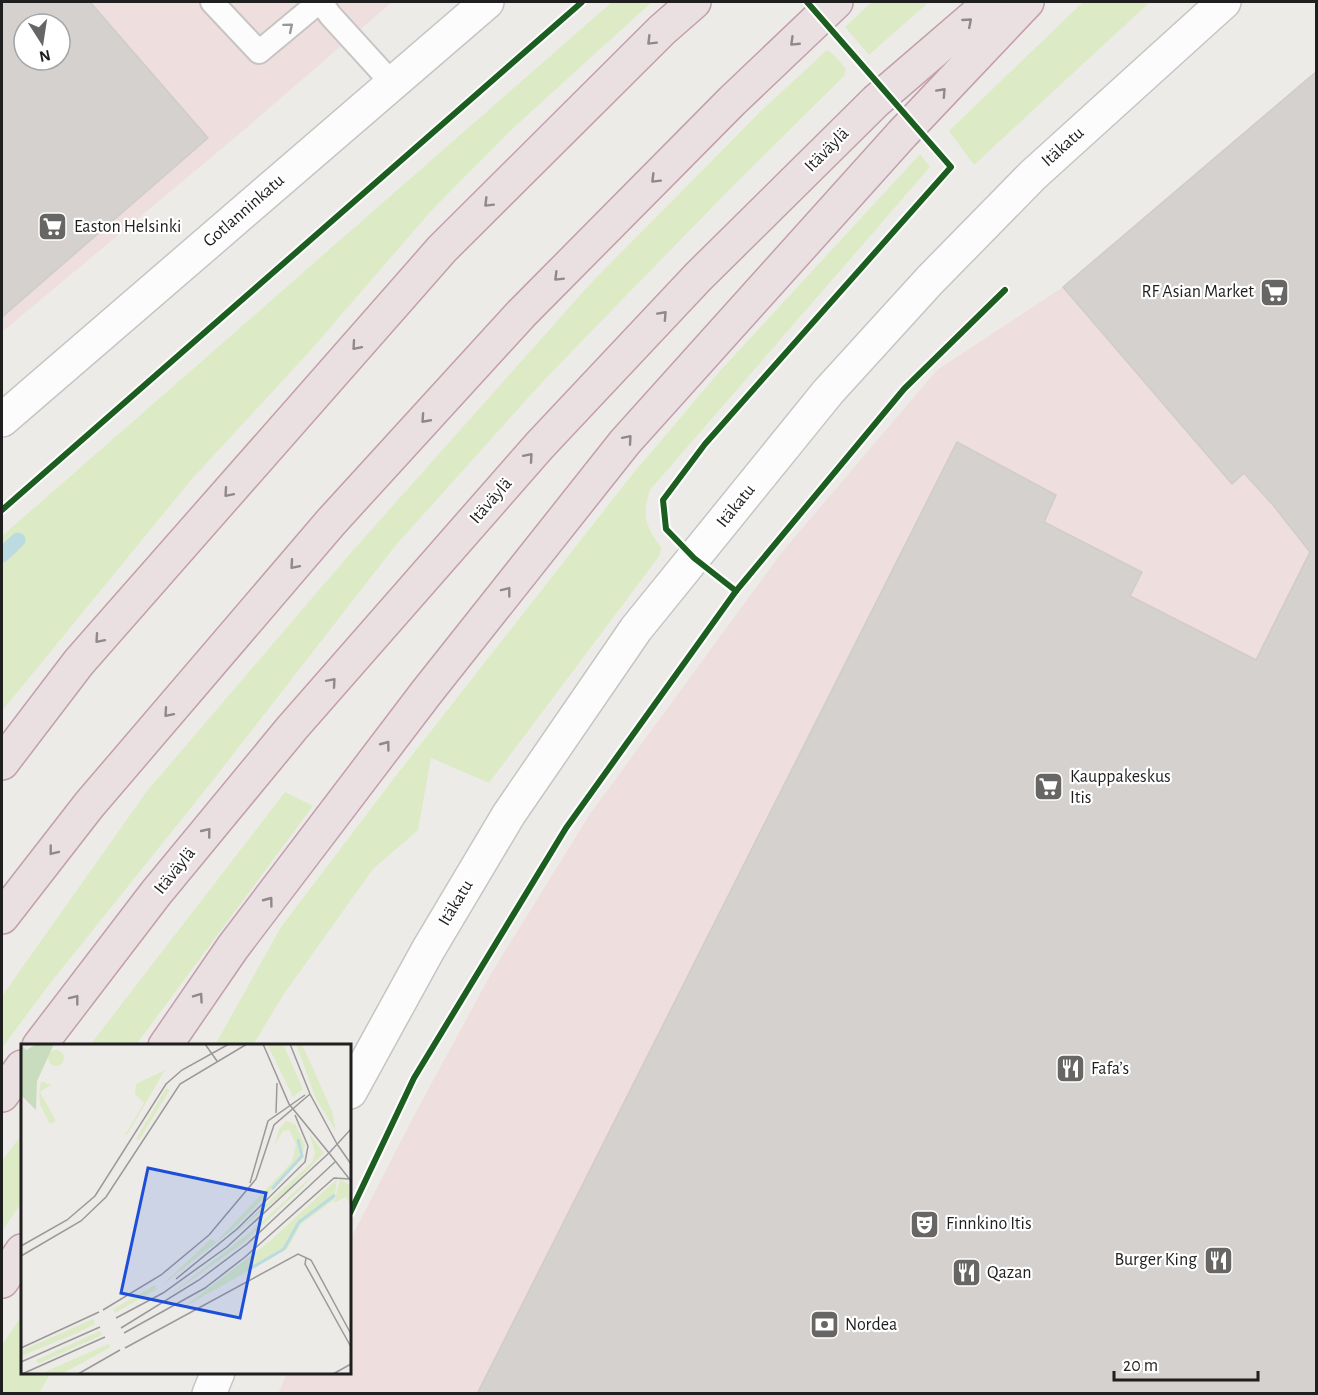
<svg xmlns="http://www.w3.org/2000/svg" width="1318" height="1395" font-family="'Alegreya Sans',sans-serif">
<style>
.commercial{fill:#efdede;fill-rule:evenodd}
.grass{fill:#dcebc6}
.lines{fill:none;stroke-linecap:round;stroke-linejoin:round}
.stream{stroke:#bbdbe1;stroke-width:15}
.building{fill:#d4d1cf;stroke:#d0ccc9;stroke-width:1.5;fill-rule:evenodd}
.lane-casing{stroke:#c6c5c4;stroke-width:26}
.street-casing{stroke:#c6c5c4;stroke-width:36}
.highway-casing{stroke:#c39eac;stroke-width:36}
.lane{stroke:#fcfcfc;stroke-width:22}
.street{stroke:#fcfcfc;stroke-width:33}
.highway{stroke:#eadfe1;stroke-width:33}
.cycleway-casing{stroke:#fff;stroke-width:10}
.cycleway{stroke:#1b5e20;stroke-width:6}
.oneway{stroke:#8f898a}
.oneway2{stroke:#999}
.labels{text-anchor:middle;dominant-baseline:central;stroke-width:4.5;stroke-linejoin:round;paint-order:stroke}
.street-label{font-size:18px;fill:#1f1f1f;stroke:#fff}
.poi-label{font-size:18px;fill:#1f1f1f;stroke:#fff;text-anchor:start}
.inset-river{fill:none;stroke:#bbdbe1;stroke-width:3}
.inset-road{fill:none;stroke:#9b9998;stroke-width:1.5}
.view{fill:#1d4ed8;fill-opacity:0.15;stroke:#1d4ed8;stroke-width:3}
.inset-edge{fill:none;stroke:#1f1f1f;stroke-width:3}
</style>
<rect width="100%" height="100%" fill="#edebe8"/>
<g class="commercial">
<path d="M 2,2 L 392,2 L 244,130 L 2,332 ZM 24,24 L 60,24 L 60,60 L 24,60 Z"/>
<path d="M 1316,71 L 1316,1393 L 278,1394 L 287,1373 L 350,1372 L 350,1240 L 417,1110 L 492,972 L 590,814 L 782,552 L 937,370 L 1063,287 Z"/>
</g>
<g class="grass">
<path d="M 612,2 L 652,2 L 511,130 L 431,211 L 309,352 L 191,480 L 2,711 L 2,536 Z"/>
<path d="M 872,2 L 929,2 L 869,55 L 845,27 Z"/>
<path d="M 1083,2 L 1150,2 L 974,165 L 949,131 Z"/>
<path d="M 827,50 L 834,55 L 846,69 L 844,76 L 727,192 L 546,378 L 396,545 L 214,779 L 48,986 L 2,1048 L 2,996 L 147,791 L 348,556 L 591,283 L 762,110 Z"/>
<path d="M 920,154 L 930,167 L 650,490 C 642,515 645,526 661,547 L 660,555 L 489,783 L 431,758 L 418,830 L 373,869 L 284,994 L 253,1045 L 215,1045 L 281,927 L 395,777 L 631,476 L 720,371 Z"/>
<path d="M 285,792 L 313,806 L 136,1045 L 90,1045 Z"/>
<path d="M 22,1134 L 22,1202 L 2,1231 L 2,1161 Z"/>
<path d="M 22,1315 L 22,1372 L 51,1373 L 39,1393 L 2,1393 L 2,1345 Z"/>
</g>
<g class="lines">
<path class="stream" d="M 2,555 L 18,540"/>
</g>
<g class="building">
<path d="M 2,2 L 90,2 L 208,138 L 2,317 ZM 24,24 L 60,24 L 60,60 L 24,60 Z"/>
<path d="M 1317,71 L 1317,1394 L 477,1394 L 957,442 L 1056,495 L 1044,522 L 1142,572 L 1130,596 L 1256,660 L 1310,552 L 1273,505 L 1244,473 L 1232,484 L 1063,287 Z"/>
</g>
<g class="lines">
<defs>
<g id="lane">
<path d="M 212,2 L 259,52 L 319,2"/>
<path d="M 321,2 L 330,15 L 392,83"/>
</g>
<g id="street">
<path d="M 2,420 L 487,2"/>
<path d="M 350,1092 L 428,950 L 509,814 L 636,629 L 828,392 L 930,280 L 1033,175 L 1224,2"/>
<path d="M 209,1394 L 218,1372"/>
</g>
<g id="highway">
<path d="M 2,763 L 79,662 L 442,249 L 662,30 L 694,2"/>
<path d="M 2,917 L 89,805 L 331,522 L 521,314 L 732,101 L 836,2"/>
<path d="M 39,1046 L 156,893 L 292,728 L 540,445 L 698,277 L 876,101 L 991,2"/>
<path d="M 165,1046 L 233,947 L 426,693 L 625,442 L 902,134 L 1027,2"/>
<path d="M 2,1095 L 22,1067"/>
<path d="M 2,1281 L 22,1251"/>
</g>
</defs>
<use href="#lane" class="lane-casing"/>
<use href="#street" class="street-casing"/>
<use href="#highway" class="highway-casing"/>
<use href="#lane" class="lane"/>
<use href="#street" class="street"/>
<use href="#highway" class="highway"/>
<defs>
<g id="cycleway">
<path d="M 2,510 L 582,2"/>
<path d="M 736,591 L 694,558 L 666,529 L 663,500 L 705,444 L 951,167 L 807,2"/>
<path d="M 350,1213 L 414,1078 L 566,828 L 736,591 L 904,389 L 1005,290"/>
</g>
</defs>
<use href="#cycleway" class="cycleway-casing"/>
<use href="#cycleway" class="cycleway"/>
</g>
<defs><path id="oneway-chevron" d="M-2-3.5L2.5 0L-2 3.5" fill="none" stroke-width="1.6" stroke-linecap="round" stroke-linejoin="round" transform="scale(1.5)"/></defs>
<g class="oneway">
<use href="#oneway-chevron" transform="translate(968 22) rotate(-41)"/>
<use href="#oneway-chevron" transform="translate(651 41) rotate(135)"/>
<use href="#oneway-chevron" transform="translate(794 42) rotate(136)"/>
<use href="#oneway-chevron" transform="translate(942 92) rotate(-47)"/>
<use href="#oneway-chevron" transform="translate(655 179) rotate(135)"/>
<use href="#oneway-chevron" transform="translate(488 203) rotate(135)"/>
<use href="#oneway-chevron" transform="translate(558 277) rotate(135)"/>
<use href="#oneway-chevron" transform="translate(663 315) rotate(-47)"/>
<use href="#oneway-chevron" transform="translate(356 346) rotate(131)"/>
<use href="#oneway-chevron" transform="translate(425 419) rotate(132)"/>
<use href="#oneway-chevron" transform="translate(628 439) rotate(-49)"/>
<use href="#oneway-chevron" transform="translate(529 457) rotate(-49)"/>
<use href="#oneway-chevron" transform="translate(228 493) rotate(131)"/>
<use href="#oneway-chevron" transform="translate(294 565) rotate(131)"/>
<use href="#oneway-chevron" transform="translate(507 591) rotate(-52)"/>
<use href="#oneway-chevron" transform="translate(99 639) rotate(131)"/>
<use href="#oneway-chevron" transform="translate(332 682) rotate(-49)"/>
<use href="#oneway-chevron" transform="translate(168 713) rotate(131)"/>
<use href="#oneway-chevron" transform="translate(386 745) rotate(-53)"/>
<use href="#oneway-chevron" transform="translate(207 832) rotate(-51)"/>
<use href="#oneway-chevron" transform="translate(53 851) rotate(128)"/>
<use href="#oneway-chevron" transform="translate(269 901) rotate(-53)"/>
<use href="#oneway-chevron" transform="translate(199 997) rotate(-55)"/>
<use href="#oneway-chevron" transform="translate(75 999) rotate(-52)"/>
</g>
<use class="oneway2" href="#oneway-chevron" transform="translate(289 27) rotate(-40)"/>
<defs>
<symbol id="supermarket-square" viewBox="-11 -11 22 22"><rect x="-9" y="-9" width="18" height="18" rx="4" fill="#676665" stroke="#fff"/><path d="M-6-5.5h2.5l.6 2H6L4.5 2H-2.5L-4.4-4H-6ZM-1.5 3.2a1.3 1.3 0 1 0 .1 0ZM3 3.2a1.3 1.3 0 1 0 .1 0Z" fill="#fff"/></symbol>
<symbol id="restaurant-square" viewBox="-11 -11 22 22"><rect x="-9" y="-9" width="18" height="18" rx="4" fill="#676665" stroke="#fff"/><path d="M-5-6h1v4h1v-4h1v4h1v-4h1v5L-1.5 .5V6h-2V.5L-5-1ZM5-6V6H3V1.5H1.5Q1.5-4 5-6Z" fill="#fff"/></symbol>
<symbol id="theatre-square" viewBox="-11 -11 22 22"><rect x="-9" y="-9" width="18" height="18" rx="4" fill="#676665" stroke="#fff"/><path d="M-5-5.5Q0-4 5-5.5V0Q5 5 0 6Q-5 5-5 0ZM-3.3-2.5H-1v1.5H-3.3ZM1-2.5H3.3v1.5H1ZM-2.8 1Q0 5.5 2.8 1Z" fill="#fff"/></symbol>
<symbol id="bank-square" viewBox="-11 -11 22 22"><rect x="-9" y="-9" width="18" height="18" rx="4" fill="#676665" stroke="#fff"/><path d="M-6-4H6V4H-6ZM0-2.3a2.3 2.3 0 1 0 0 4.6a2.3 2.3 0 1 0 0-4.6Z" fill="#fff"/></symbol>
</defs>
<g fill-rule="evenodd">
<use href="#supermarket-square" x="36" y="210" width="33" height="33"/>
<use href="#supermarket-square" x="1258" y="276" width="33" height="33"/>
<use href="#supermarket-square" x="1032" y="770" width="33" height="33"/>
<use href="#restaurant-square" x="1054" y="1052" width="33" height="33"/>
<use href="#theatre-square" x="908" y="1208" width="33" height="33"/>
<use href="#restaurant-square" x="1202" y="1244" width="33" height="33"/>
<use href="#restaurant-square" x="950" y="1256" width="33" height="33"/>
<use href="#bank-square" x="808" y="1308" width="33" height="33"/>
</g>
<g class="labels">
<g class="street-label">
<text transform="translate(1063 147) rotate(-42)">Itäkatu</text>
<text transform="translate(827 150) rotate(-45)">Itäväylä</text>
<text transform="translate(244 211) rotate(-41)">Gotlanninkatu</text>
<text transform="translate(491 501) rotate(-49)">Itäväylä</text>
<text transform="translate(736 506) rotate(-51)">Itäkatu</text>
<text transform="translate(175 871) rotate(-51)">Itäväylä</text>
<text transform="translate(456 903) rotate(-59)">Itäkatu</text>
</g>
<g class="poi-label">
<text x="74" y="227">Easton Helsinki</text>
<text x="1254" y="292" text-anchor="end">RF Asian Market</text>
<text x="1070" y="777">Kauppakeskus<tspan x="1070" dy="21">Itis</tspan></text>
<text x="1091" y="1069">Fafa’s</text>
<text x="946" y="1224">Finnkino Itis</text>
<text x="1197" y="1260" text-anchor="end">Burger King</text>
<text x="987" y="1273">Qazan</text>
<text x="845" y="1325">Nordea</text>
</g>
</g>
<g transform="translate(21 1044)">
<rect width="330" height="330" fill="#edebe8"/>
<path d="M 246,0 L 262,0 L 282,45 L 272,53 ZM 275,0 L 281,0 L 311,67 L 315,87 L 295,55 ZM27 14a8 8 0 1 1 16 0a8 8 0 1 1-16 0ZM 144,26 L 106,91 L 104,91 L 123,59 L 114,50 L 115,40 ZM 20,37 L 30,41 L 19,48 L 35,77 L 29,80 L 19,61 L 18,48 ZM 145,44 L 149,46 L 118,96 L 115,95 ZM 265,77 L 274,80 L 284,101 L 280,116 L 211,186 L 139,243 L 190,195 L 195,198 L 271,118 L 275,100 L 268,86 L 262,87 L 253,102 L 258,85 ZM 288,89 L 303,109 L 268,145 L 206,196 L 291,118 L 294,109 ZM 294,129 L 282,143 L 221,200 L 145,254 L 233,185 ZM 316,135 L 313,156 L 280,180 L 266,205 L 160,265 L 249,197 ZM 319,135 L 330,142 L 330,162 L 325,153 L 313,159 ZM 134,241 L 136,245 L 94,269 L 92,265 ZM 72,275 L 74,280 L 54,290 L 0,312 L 0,307 ZM 79,287 L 81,291 L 17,320 L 15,316 ZM 87,300 L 90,303 L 41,330 L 19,330 Z" fill="#dcebc6"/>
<path d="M 0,0 L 5,6 L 16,0 L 33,0 L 16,37 L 15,66 L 0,51 Z" fill="#c9dcbd"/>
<path class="inset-river" d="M 251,145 L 281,112 L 277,95M 227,226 L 263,205 L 278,178 L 314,151"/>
<path class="inset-road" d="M 184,0 L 196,17M 269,0 L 289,50 L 316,100M 255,69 L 256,39M 330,85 L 308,109 L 330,137M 316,100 L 330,120M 229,139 L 247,77 L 284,51M 0,202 L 46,176 L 74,152 L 145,40 L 161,26 L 208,0M 0,212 L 60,177 L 85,153 L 159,40 L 226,0M 285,214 L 284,220 L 330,303M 155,235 L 216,185 L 284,118 L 287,102 L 274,71M 82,266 L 140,231 L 188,191 L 235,135 L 253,81 L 289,50M 95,274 L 142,249 L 206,203 L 308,109 L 268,60 L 242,0M 100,284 L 178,236 L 226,200 L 315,117M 103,289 L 184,244 L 224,213 L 313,134 L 329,135M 0,304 L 78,268M 104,304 L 277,210 L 290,216 L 330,290M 0,318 L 79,283M 1,330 L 84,293M 57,330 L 99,306M 312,330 L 330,320"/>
<path class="view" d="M 127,124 L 245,149 L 219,274 L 100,249 Z"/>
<rect width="330" height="330" class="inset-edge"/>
</g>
<rect width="1318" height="1395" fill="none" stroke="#1f1f1f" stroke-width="6"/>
<g transform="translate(42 42) rotate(168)"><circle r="28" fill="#ffffff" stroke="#a5a5a5" stroke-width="1.5"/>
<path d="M0-4.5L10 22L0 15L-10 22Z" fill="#676665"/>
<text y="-9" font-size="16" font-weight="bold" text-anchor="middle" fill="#1f1f1f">N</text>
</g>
<path d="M1114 1371v9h144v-9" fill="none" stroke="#1f1f1f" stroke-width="3"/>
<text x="1123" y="1371" font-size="18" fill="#1f1f1f" stroke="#ffffff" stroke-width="4.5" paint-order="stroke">20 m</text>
</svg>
